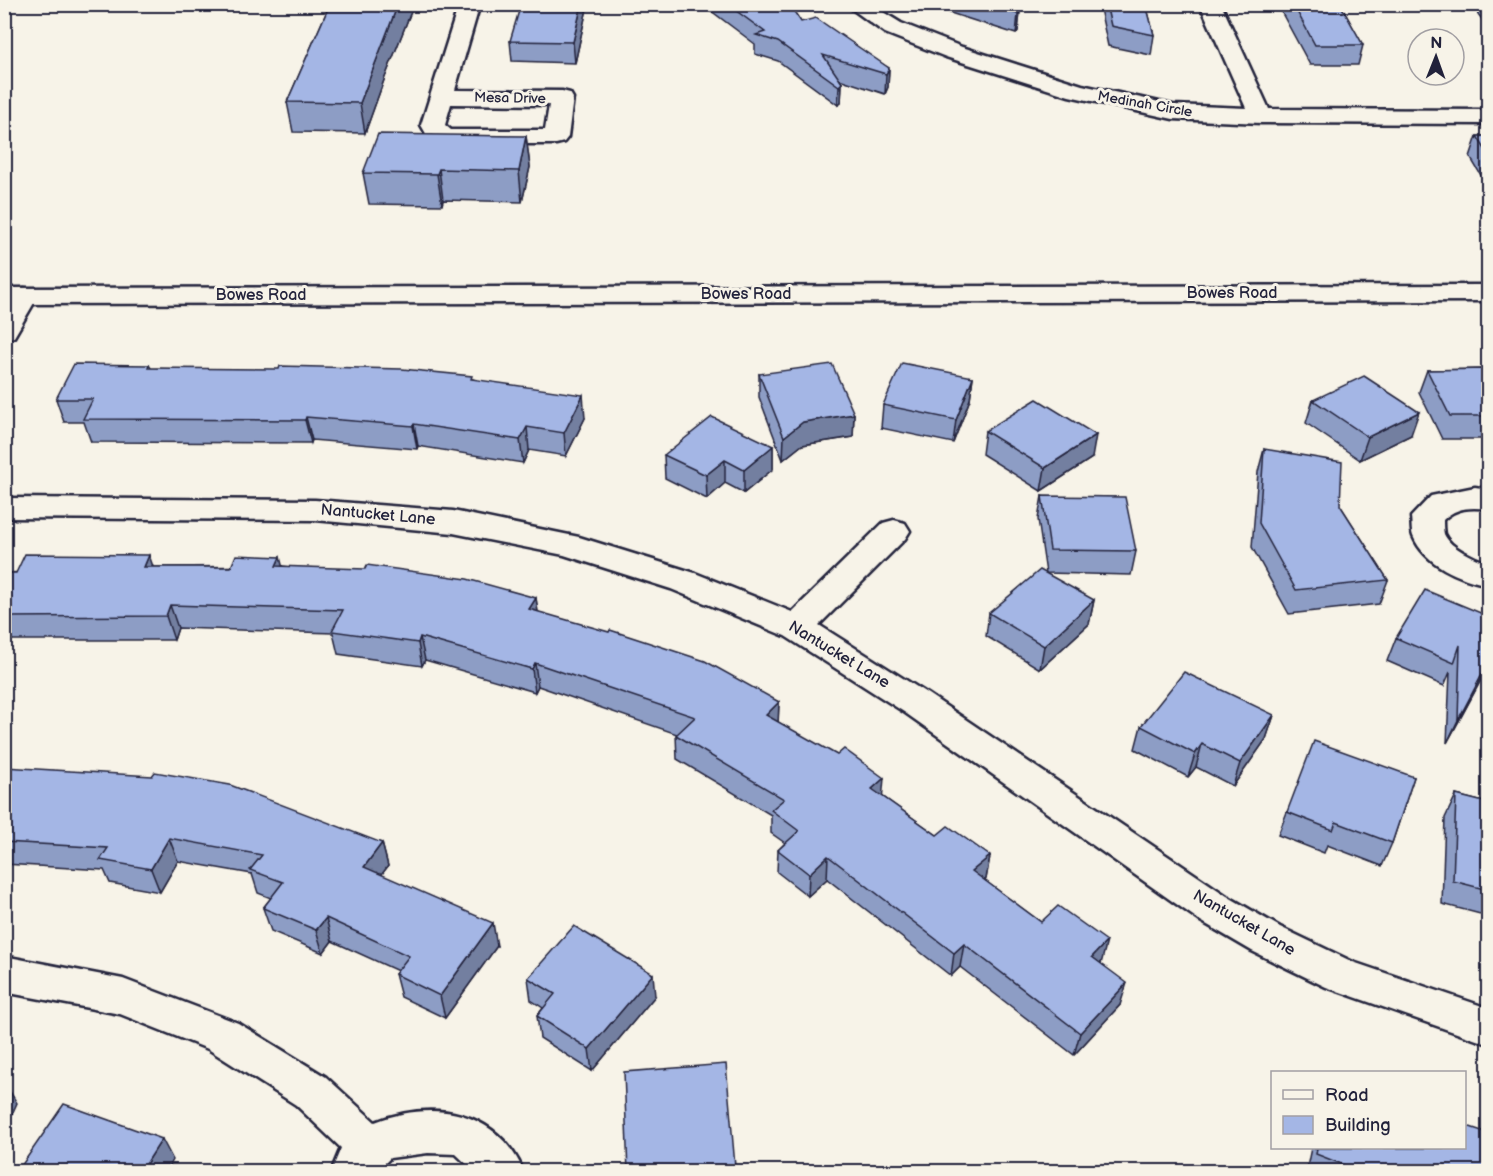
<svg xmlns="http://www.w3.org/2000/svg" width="1493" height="1176" font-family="'Balsamiq Sans',sans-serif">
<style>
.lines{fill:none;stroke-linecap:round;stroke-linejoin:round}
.street-casing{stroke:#22223b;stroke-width:5}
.secondary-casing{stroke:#22223b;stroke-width:5}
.street{fill:#f7f3e8;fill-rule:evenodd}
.secondary{fill:#f7f3e8;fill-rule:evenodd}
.wall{fill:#8d9dc5;stroke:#22223b;stroke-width:1.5}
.shaded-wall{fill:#737fa0;stroke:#22223b;stroke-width:1.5}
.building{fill:#a4b6e5;stroke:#22223b;stroke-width:1.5}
.labels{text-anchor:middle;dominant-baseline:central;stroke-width:6;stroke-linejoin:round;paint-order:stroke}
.far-street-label{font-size:14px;fill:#22223b;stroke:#f7f3e8}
.street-label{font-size:16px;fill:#22223b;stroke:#f7f3e8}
</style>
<rect width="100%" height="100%" fill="#f7f3e8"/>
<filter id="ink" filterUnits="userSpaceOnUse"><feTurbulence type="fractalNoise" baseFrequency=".0167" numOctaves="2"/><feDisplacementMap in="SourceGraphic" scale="12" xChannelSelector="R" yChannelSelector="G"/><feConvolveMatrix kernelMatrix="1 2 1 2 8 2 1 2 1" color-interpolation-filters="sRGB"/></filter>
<g filter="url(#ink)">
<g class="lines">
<defs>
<g id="street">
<path d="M 459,4 L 480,4 L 455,90 L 562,91 L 570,93 L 573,98 L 568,137 L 564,142 L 556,144 L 448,144 L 428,137 L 421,125 ZM 451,104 L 549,105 L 545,130 L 451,130 L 445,125 Z"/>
<path d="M 845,4 L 870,4 L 901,23 L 962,47 L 1082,85 L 1173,105 L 1246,108 L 1200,4 L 1221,4 L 1269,109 L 1488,110 L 1488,124 L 1261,123 L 1173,119 L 1069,96 L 946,57 L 885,33 Z"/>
<path d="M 24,288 L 34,290 L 38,296 L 14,337 L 4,339 L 4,306 L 14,290 Z"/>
<path d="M 1475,487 L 1488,489 L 1488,509 C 1471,507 1456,507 1443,520 C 1443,524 1443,530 1444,534 C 1450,548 1475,559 1488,563 L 1488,585 C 1460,579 1425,565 1413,536 C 1411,530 1412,523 1411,517 L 1431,496 Z"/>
<path d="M 4,498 L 315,500 L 453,511 L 579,537 L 695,573 L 792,612 L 883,523 L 894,520 L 905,523 L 910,531 L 905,539 L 819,625 L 928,694 L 1227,896 L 1280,927 L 1353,962 L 1488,1008 L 1488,1044 L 1326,987 L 1252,951 L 1199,920 L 904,712 L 785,636 L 671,589 L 564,555 L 453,533 L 315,520 L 4,518 Z"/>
<path d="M 4,956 L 123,979 L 238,1023 L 326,1077 L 375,1122 C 434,1099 497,1110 524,1172 L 475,1172 L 456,1154 L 428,1153 L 390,1158 L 376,1172 L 331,1172 L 341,1148 L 296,1105 L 208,1049 L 120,1014 L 4,992 Z"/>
</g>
<path id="secondary" d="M 1488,285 L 1488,301 L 4,304 L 4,288 Z"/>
</defs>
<use href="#street" class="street-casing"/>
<use href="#secondary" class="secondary-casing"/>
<use href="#street" class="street"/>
<use href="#secondary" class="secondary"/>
</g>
<g class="wall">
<path d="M 330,4 L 414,4 L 384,80 L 365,133 L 293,132 L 287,102 Z"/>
<path d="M 588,4 L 575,63 L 512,61 L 510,41 Z"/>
<path d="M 709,4 L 789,4 L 801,22 L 889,68 L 888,87 L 885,94 L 839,79 L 842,83 L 841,103 L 838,105 L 778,61 L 755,54 L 755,44 L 710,10 Z"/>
<path d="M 931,4 L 988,4 L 1020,11 L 1018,31 L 1016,34 L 935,8 Z"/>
<path d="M 1099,4 L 1146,4 L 1154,35 L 1151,55 L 1108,46 Z"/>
<path d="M 1277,4 L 1340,4 L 1363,45 L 1358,65 L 1310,65 Z"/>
<path d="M 1471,4 L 1488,4 L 1488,28 Z"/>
<path d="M 526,136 L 530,167 L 522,202 L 443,200 L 442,205 L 369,204 L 363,173 Z"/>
<path d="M 1477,136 L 1488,136 L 1488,187 L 1470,157 Z"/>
<path d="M 149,365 L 151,368 L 473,379 L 585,418 L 566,456 L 529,450 L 523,463 L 418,446 L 417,449 L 312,440 L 311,443 L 91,442 L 84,422 L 64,422 L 56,399 Z"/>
<path d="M 1488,369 L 1488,439 L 1442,439 L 1419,392 L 1427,370 Z"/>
<path d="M 759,374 L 854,414 L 853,437 L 802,445 L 783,460 L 759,397 Z"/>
<path d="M 973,377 L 970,399 L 953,443 L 881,428 L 883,405 Z"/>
<path d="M 1313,400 L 1411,435 L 1360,460 L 1306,423 Z"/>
<path d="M 985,431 L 1092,458 L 1041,491 L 982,454 Z"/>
<path d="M 773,446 L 773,469 L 744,493 L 725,483 L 707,499 L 665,478 L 664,455 Z"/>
<path d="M 1264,449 L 1340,505 L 1388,580 L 1379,604 L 1289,614 L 1252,547 L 1258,472 Z"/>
<path d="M 1042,496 L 1136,551 L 1131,575 L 1046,573 L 1038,519 Z"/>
<path d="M 282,566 L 536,598 L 538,612 L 779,702 L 778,722 L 937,835 L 990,856 L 986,879 L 984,880 L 1041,922 L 1101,964 L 1120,1005 L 1074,1055 L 960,967 L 951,976 L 827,879 L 808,896 L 777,872 L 778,850 L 785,843 L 771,833 L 771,815 L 677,759 L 676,735 L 677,734 L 538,686 L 535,692 L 425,660 L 422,666 L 338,654 L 333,633 L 178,628 L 174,640 L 4,640 L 4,573 L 153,567 Z"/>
<path d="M 1094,600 L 1089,624 L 1040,669 L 986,636 L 989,613 Z"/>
<path d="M 1488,616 L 1488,667 L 1447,743 L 1450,672 L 1444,686 L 1387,661 L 1396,638 Z"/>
<path d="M 1274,715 L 1266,739 L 1233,786 L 1196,767 L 1188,777 L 1135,749 L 1141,726 Z"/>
<path d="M 4,767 L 382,843 L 388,866 L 381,875 L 497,946 L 445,1018 L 401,997 L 395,974 L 398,971 L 332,941 L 323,953 L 271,931 L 263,908 L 271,898 L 258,893 L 252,874 L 178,861 L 160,892 L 110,883 L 104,870 L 4,864 Z"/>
<path d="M 1414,777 L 1392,843 L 1382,866 L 1327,845 L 1324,853 L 1278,835 L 1287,812 Z"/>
<path d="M 1456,795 L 1488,803 L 1488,916 L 1442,904 L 1445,818 Z"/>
<path d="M 528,978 L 655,996 L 592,1071 L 540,1038 L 537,1016 L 543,1008 L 531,1000 Z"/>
<path d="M 1488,1125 L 1488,1172 L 1306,1172 L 1311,1148 L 1464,1148 L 1484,1132 Z"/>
<path d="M 735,1166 L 735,1172 L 628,1172 Z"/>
</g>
<g class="shaded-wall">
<path d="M 398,4 L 414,4 L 384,80 L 365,133 L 360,103 Z"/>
<path d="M 582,4 L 588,4 L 575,63 L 573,42 Z"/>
<path d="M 1020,11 L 1018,31 L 1016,34 L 1018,14 Z"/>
<path d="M 889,68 L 888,87 L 885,94 L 886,74 Z"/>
<path d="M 842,83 L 841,103 L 838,105 L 839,86 Z"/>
<path d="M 526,136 L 530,167 L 522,202 L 519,171 Z"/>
<path d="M 439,169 L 443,200 L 442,205 L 437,174 Z"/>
<path d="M 973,377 L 970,399 L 953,443 L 956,420 Z"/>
<path d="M 583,395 L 585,418 L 566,456 L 564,433 Z"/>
<path d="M 1419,412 L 1411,435 L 1360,460 L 1368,437 Z"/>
<path d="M 854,414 L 853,437 L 802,445 L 783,460 L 784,437 L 803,422 Z"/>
<path d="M 306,417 L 312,440 L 311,443 L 305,420 Z"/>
<path d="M 414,424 L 418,446 L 417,449 L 413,426 Z"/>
<path d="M 527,427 L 529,450 L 523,463 L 520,440 Z"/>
<path d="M 1096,435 L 1092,458 L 1041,491 L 1045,468 Z"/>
<path d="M 773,446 L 773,469 L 744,493 L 744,470 Z"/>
<path d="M 725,460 L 725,483 L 707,499 L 706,475 Z"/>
<path d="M 149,555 L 157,578 L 144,567 Z"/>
<path d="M 280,557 L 286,580 L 276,566 Z"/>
<path d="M 536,598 L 539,621 L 529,609 Z"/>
<path d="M 1094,600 L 1089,624 L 1040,669 L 1044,646 Z"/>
<path d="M 170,605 L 178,628 L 174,640 L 166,616 Z"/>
<path d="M 420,637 L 425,660 L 422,666 L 418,643 Z"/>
<path d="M 535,663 L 538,686 L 535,692 L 532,669 Z"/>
<path d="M 1488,663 L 1488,667 L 1447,743 L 1458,720 Z"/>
<path d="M 779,702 L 778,726 L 766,715 Z"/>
<path d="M 1274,715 L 1266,739 L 1233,786 L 1240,763 Z"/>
<path d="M 1202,744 L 1196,767 L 1188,777 L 1195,754 Z"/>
<path d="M 884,778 L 882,801 L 872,789 Z"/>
<path d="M 169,838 L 178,861 L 160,892 L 151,869 Z"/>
<path d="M 382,843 L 388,866 L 370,890 L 364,867 Z"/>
<path d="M 828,856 L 827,879 L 808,896 L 809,874 Z"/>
<path d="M 990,856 L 986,879 L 968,894 L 972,871 Z"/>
<path d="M 326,918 L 332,941 L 323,953 L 316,930 Z"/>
<path d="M 493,923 L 497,946 L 445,1018 L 440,996 Z"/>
<path d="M 1107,941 L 1101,964 L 1092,957 Z"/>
<path d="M 964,944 L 960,967 L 951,976 L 954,953 Z"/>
<path d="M 653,974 L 655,996 L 592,1071 L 589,1049 Z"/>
<path d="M 1127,983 L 1120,1005 L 1074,1055 L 1080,1033 Z"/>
<path d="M 4,1082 L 17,1103 L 4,1132 Z"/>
<path d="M 162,1139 L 173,1160 L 166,1172 L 141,1172 Z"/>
</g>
<g class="building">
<path d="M 330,4 L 398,4 L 360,103 L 287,102 Z"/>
<path d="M 521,4 L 582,4 L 573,42 L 510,41 Z"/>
<path d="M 727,4 L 789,4 L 801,22 L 816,18 L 889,68 L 886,74 L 823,55 L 842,83 L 839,86 L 778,42 L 756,35 L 765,32 Z"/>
<path d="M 988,4 L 1012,4 L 1020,11 L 1018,14 Z"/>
<path d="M 1106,4 L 1146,4 L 1154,35 L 1111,26 Z"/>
<path d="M 1293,4 L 1340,4 L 1363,45 L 1315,45 Z"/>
<path d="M 378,134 L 526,136 L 519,171 L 439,169 L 437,174 L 363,173 Z"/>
<path d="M 1477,136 L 1488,136 L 1488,154 Z"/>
<path d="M 902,363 L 973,377 L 956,420 L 883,405 Z"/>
<path d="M 74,364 L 149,365 L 148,368 L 279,369 L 280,366 L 402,369 L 472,376 L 471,379 L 583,395 L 564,433 L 527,427 L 520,440 L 414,424 L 413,426 L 306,417 L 305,420 L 83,419 L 93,399 L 56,399 Z"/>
<path d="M 832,364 L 854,414 L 803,422 L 784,437 L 759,374 Z"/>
<path d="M 1488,369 L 1488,416 L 1450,416 L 1427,370 Z"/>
<path d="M 1364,376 L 1419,412 L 1368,437 L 1313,400 Z"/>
<path d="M 1037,399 L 1096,435 L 1045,468 L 985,431 Z"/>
<path d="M 712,417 L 773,446 L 744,470 L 725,460 L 706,475 L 664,455 Z"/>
<path d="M 1264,449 L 1342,462 L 1340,505 L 1388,580 L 1296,590 L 1259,523 Z"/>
<path d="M 1042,496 L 1125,497 L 1136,551 L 1050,550 Z"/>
<path d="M 25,554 L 149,555 L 144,567 L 231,567 L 236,555 L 280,557 L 276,566 L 365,569 L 367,565 L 467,579 L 536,598 L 529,609 L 609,632 L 610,630 L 705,661 L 779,702 L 766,715 L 837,755 L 844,749 L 884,778 L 872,789 L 937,835 L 948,826 L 990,856 L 972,871 L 1041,922 L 1058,906 L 1107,941 L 1092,957 L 1127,983 L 1080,1033 L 964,944 L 954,953 L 828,856 L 809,874 L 778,850 L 799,831 L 771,810 L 784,799 L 676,735 L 695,717 L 535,663 L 532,669 L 420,637 L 418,643 L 332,631 L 343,610 L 170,605 L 166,616 L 4,617 L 4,573 L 16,573 Z"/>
<path d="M 1040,570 L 1094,600 L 1044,646 L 989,613 Z"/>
<path d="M 1425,590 L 1488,616 L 1488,663 L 1458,720 L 1460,645 L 1454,663 L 1396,638 Z"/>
<path d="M 1184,672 L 1274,715 L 1240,763 L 1202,744 L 1195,754 L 1141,726 Z"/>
<path d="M 1314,741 L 1414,777 L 1392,843 L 1336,822 L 1333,830 L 1287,812 Z"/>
<path d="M 4,767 L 152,776 L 155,772 L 230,785 L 382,843 L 364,867 L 493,923 L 440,996 L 395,974 L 409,956 L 326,918 L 316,930 L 263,908 L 283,882 L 250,870 L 262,855 L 169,838 L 151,869 L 100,860 L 108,848 L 4,842 Z"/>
<path d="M 1456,795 L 1488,803 L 1488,890 L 1453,881 Z"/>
<path d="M 574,926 L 653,974 L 589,1049 L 537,1016 L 555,994 L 528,978 Z"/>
<path d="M 726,1064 L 735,1166 L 677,1172 L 628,1172 L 624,1072 Z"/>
<path d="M 64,1104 L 162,1139 L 141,1172 L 17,1172 Z"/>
<path d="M 1464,1125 L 1488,1133 L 1488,1128 L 1488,1172 L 1362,1172 L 1316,1154 L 1317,1148 L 1464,1148 Z"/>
</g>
</g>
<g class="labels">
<g class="far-street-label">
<text transform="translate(510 98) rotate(1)">Mesa Drive</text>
<text transform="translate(1145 104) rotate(10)">Medinah Circle</text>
</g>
<g class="street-label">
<text x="1232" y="293">Bowes Road</text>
<text x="746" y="294">Bowes Road</text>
<text x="261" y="295">Bowes Road</text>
<text transform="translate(378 515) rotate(5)">Nantucket Lane</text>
<text transform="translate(839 655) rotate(31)">Nantucket Lane</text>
<text transform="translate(1244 923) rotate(30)">Nantucket Lane</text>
</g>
</g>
<rect width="1493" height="1176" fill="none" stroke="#f7f3e8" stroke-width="24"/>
<rect x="12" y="12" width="1469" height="1152" fill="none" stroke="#22223b" stroke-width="2" filter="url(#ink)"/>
<rect x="1271" y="1071" width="195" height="78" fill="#f7f3e8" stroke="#a29fa3" stroke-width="1.5"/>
<rect x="1283" y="1090" width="30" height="9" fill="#f7f3e8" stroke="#a29fa3" stroke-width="1.5"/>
<text x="1325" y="1101" font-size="18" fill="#22223b">Road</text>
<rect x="1283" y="1116" width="30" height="18" fill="#a4b6e5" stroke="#a29fa3" stroke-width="1.5"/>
<text x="1325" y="1131" font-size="18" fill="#22223b">Building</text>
<g transform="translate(1436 57) rotate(1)"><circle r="28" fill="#f7f3e8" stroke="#a29fa3" stroke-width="1.5"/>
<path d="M0-4.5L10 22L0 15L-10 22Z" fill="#22223b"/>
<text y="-9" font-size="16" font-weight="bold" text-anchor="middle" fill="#22223b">N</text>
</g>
</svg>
